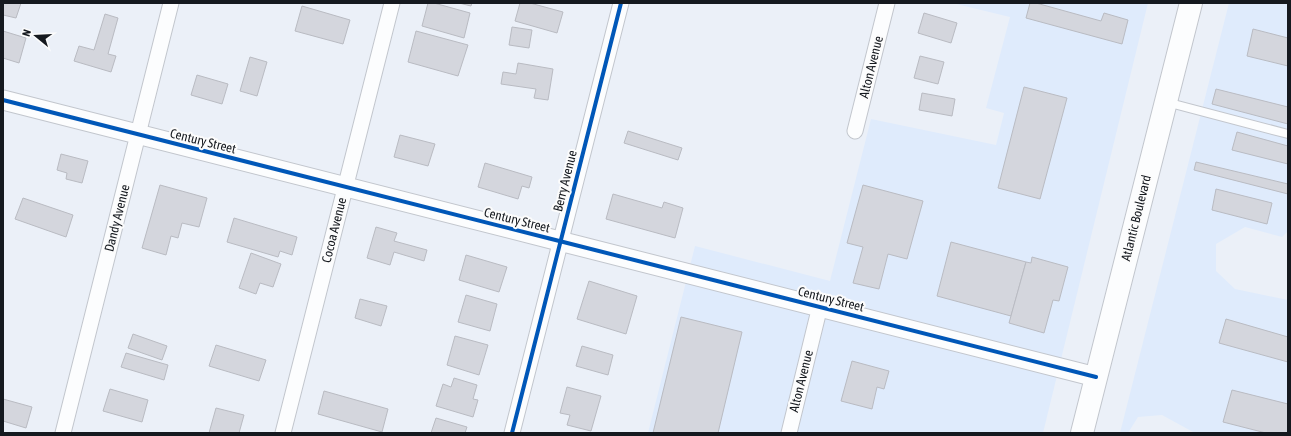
<svg xmlns="http://www.w3.org/2000/svg" width="1291" height="436" font-family="'Asap Condensed',sans-serif">
<style>
.built{fill:#dfebfc}
.building{fill:#d4d6dd;stroke:#b9bbc2}
.lines{fill:none;stroke-linecap:round;stroke-linejoin:round}
.service-casing{stroke:#c2c6cd;stroke-width:10}
.minor-casing{stroke:#c2c6cd;stroke-width:17}
.tertiary-casing{stroke:#c2c6cd;stroke-width:21}
.primary-casing{stroke:#c2c6cd;stroke-width:24}
.service{stroke:#fcfdfe;stroke-width:8}
.minor{stroke:#fcfdfe;stroke-width:15}
.tertiary{stroke:#fcfdfe;stroke-width:19}
.primary{stroke:#fcfdfe;stroke-width:22}
.cycleway-casing{stroke:#fcfcfc;stroke-width:6}
.cycleway{stroke:#0057b8;stroke-width:4}
.labels{text-anchor:middle;dominant-baseline:central;stroke-width:4;stroke-linejoin:round;paint-order:stroke}
.street-label{font-size:13px;fill:#15191f;stroke:#fcfcfc}
</style>
<rect width="100%" height="100%" fill="#ebf0f8"/>
<g class="built">
<path d="M 952,3 L 1148,3 L 1043,433 L 648,433 L 695,246 L 830,281 L 871,119 L 996,145 L 1004,113 L 986,108 L 1010,17 Z"/>
<path d="M 1229,3 L 1288,3 L 1288,231 L 1282,237 L 1245,227 L 1216,244 L 1216,271 L 1235,289 L 1288,300 L 1288,433 L 1195,433 L 1162,415 L 1138,417 L 1128,433 L 1120,433 Z"/>
</g>
<g class="building">
<path d="M 3,3 L 21,3 L 16,18 L 3,15 Z"/>
<path d="M 428,3 L 434,3 L 470,13 L 464,38 L 422,26 Z"/>
<path d="M 459,3 L 472,3 L 471,6 Z"/>
<path d="M 520,3 L 530,3 L 563,12 L 557,33 L 515,21 Z"/>
<path d="M 1030,3 L 1036,3 L 1101,21 L 1104,13 L 1128,20 L 1122,44 L 1026,18 Z"/>
<path d="M 302,6 L 350,20 L 343,44 L 295,31 Z"/>
<path d="M 924,13 L 957,23 L 951,43 L 918,33 Z"/>
<path d="M 105,14 L 118,18 L 108,54 L 116,56 L 111,72 L 74,61 L 79,46 L 94,50 Z"/>
<path d="M 512,27 L 532,30 L 529,48 L 509,45 Z"/>
<path d="M 1253,29 L 1288,38 L 1288,66 L 1247,56 Z"/>
<path d="M 3,31 L 26,38 L 19,63 L 3,58 Z"/>
<path d="M 416,31 L 468,45 L 458,76 L 408,62 Z"/>
<path d="M 920,56 L 944,62 L 938,84 L 914,78 Z"/>
<path d="M 250,57 L 267,62 L 257,96 L 240,91 Z"/>
<path d="M 518,63 L 553,69 L 548,100 L 534,98 L 536,89 L 501,84 L 503,72 L 516,74 Z"/>
<path d="M 197,75 L 228,84 L 222,104 L 191,95 Z"/>
<path d="M 1024,87 L 1067,98 L 1040,199 L 998,188 Z"/>
<path d="M 1216,89 L 1288,107 L 1288,124 L 1212,104 Z"/>
<path d="M 922,93 L 955,99 L 952,116 L 919,110 Z"/>
<path d="M 628,131 L 682,148 L 678,160 L 624,143 Z"/>
<path d="M 1237,132 L 1288,146 L 1288,164 L 1232,150 Z"/>
<path d="M 400,135 L 435,144 L 428,166 L 394,157 Z"/>
<path d="M 61,154 L 88,161 L 82,183 L 66,179 L 67,173 L 57,170 Z"/>
<path d="M 1196,162 L 1288,184 L 1288,194 L 1194,170 Z"/>
<path d="M 485,163 L 532,177 L 529,188 L 522,186 L 518,199 L 478,187 Z"/>
<path d="M 160,185 L 207,198 L 199,227 L 182,223 L 178,238 L 171,236 L 166,255 L 142,248 Z"/>
<path d="M 863,185 L 923,201 L 907,259 L 888,254 L 879,289 L 853,283 L 863,247 L 847,243 Z"/>
<path d="M 1216,189 L 1272,203 L 1267,224 L 1212,210 Z"/>
<path d="M 613,194 L 662,208 L 664,202 L 683,208 L 675,238 L 606,219 Z"/>
<path d="M 23,198 L 73,215 L 66,237 L 15,219 Z"/>
<path d="M 234,218 L 297,237 L 292,255 L 280,251 L 278,257 L 227,242 Z"/>
<path d="M 376,227 L 397,233 L 394,241 L 427,250 L 424,261 L 394,252 L 390,265 L 367,258 Z"/>
<path d="M 951,242 L 1026,262 L 1011,316 L 937,296 Z"/>
<path d="M 251,253 L 281,264 L 273,287 L 260,283 L 256,294 L 239,288 Z"/>
<path d="M 466,255 L 507,267 L 499,292 L 459,280 Z"/>
<path d="M 1032,257 L 1068,267 L 1059,301 L 1053,300 L 1044,333 L 1009,323 L 1026,262 L 1031,263 Z"/>
<path d="M 589,281 L 637,296 L 626,334 L 577,319 Z"/>
<path d="M 466,295 L 497,304 L 490,331 L 458,322 Z"/>
<path d="M 360,299 L 387,306 L 381,326 L 355,318 Z"/>
<path d="M 681,317 L 742,332 L 718,433 L 653,433 Z"/>
<path d="M 1226,319 L 1288,337 L 1288,362 L 1219,343 Z"/>
<path d="M 133,334 L 167,346 L 162,360 L 128,348 Z"/>
<path d="M 455,336 L 488,345 L 479,375 L 447,365 Z"/>
<path d="M 216,345 L 266,360 L 259,381 L 209,366 Z"/>
<path d="M 582,346 L 613,355 L 608,375 L 576,366 Z"/>
<path d="M 126,353 L 168,365 L 164,380 L 121,367 Z"/>
<path d="M 852,361 L 889,371 L 884,389 L 877,387 L 872,409 L 841,401 Z"/>
<path d="M 454,378 L 477,385 L 473,399 L 478,400 L 473,417 L 436,406 L 443,384 L 451,387 Z"/>
<path d="M 567,387 L 601,396 L 591,431 L 567,425 L 570,415 L 560,413 Z"/>
<path d="M 110,389 L 148,400 L 142,422 L 103,411 Z"/>
<path d="M 1232,390 L 1288,404 L 1288,433 L 1266,433 L 1223,422 Z"/>
<path d="M 324,391 L 388,409 L 382,432 L 318,414 Z"/>
<path d="M 3,399 L 32,407 L 26,428 L 3,421 Z"/>
<path d="M 216,408 L 244,415 L 239,433 L 209,433 Z"/>
<path d="M 436,418 L 467,427 L 465,433 L 431,433 Z"/>
</g>
<g class="lines">
<defs>
<path id="service" d="M 1166,102 L 1288,134"/>
<g id="minor">
<path d="M 855,131 L 887,3"/>
<path d="M 63,433 L 171,3"/>
<path d="M 283,433 L 392,3"/>
<path d="M 512,433 L 621,3"/>
<path d="M 789,433 L 820,306"/>
</g>
<path id="tertiary" d="M 3,100 C 367,194 732,283 1096,377"/>
<path id="primary" d="M 1082,433 L 1191,3"/>
</defs>
<use href="#service" class="service-casing"/>
<use href="#minor" class="minor-casing"/>
<use href="#tertiary" class="tertiary-casing"/>
<use href="#primary" class="primary-casing"/>
<use href="#service" class="service"/>
<use href="#minor" class="minor"/>
<use href="#tertiary" class="tertiary"/>
<use href="#primary" class="primary"/>
<defs>
<g id="cycleway">
<path d="M 3,100 C 367,194 732,283 1096,377"/>
<path d="M 512,433 L 621,3"/>
</g>
</defs>
<use href="#cycleway" class="cycleway-casing"/>
<use href="#cycleway" class="cycleway"/>
</g>
<g class="labels">
<g class="street-label">
<text transform="translate(871 67) rotate(-76)">Alton Avenue</text>
<text transform="translate(203 141) rotate(14)">Century Street</text>
<text transform="translate(565 181) rotate(-76)">Berry Avenue</text>
<text transform="translate(117 218) rotate(-76)">Dandy Avenue</text>
<text transform="translate(1136 218) rotate(-76)">Atlantic Boulevard</text>
<text transform="translate(517 220) rotate(14)">Century Street</text>
<text transform="translate(334 230) rotate(-76)">Cocoa Avenue</text>
<text transform="translate(831 299) rotate(14)">Century Street</text>
<text transform="translate(801 381) rotate(-76)">Alton Avenue</text>
</g>
</g>
<rect width="1291" height="436" fill="none" stroke="#15191f" stroke-width="8"/>
<g transform="translate(36 36) rotate(288)" stroke="#fcfcfc" stroke-width="3" paint-order="stroke">
<path d="M0-3L7 15L0 10L-7 15Z" fill="#15191f"/>
<text y="-6" font-size="11" font-weight="bold" text-anchor="middle" fill="#15191f">N</text>
</g>
</svg>
